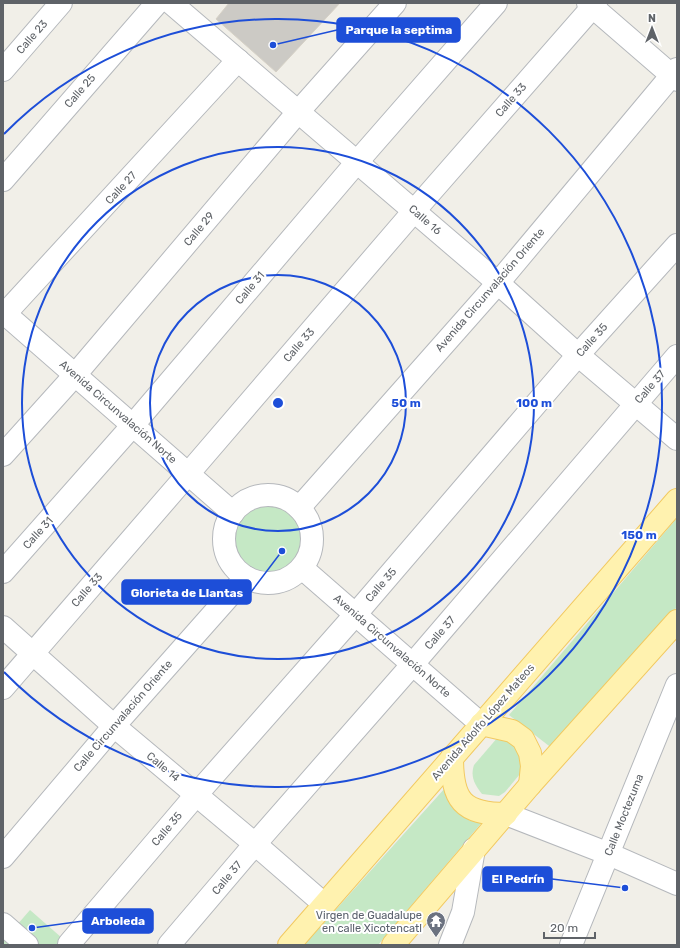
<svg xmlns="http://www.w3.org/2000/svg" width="680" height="948" font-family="Rubik,sans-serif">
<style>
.green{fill:#c5e8c5}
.building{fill:#cccac5;stroke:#d6d1c6}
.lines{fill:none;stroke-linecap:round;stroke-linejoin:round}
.minor-casing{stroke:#b5b8bc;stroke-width:24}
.major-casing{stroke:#f2c960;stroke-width:24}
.minor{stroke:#fff;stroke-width:22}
.major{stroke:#fff2af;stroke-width:22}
.ring{fill:none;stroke:#1d4ed8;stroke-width:2}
.labels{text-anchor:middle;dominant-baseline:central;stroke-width:4;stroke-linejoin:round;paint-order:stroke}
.street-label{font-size:11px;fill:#5f6368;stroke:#fff}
.worship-label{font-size:11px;fill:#5b616d;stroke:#fff;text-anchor:end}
.centre{fill:#1d4ed8;stroke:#fff;stroke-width:2}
.ring-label{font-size:12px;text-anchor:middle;font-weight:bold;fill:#1d4ed8;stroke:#fff;stroke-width:4;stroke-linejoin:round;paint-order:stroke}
.leader{fill:none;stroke:#1d4ed8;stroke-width:1.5}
.callout-dot{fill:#1d4ed8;stroke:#fff;stroke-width:1.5}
.callout{fill:#1d4ed8;stroke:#1d4ed8;stroke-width:1.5}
.callout-label{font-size:12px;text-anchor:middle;font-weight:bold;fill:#fff}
</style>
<rect width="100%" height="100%" fill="#f1efe8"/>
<g class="green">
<circle cx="269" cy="544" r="42"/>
<path d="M 677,518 L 677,607 L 553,749 L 509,715 Z"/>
<path d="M 512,734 L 529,763 L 505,792 L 499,796 L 482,794 C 475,785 470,777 474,765 L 498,737 Z"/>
<path d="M 446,787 L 461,812 L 470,821 L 484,820 L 378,945 L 304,945 Z"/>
<path d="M 30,910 L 70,945 L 3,945 L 3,941 Z"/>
</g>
<path class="building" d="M 229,3 L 340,3 L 276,72 L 216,19 Z"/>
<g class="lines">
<defs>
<g id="minor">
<path d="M 171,3 L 498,283 L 578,355 L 677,439"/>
<path d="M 588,3 L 677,80"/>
<path d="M 3,70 L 61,3"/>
<path d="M 3,180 L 157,3"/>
<path d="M 3,312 L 233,513"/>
<path d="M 3,316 L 238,60"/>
<path d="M 3,455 L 75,375 L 298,112 L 395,3"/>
<circle cx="268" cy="539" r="44"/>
<path d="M 299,508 L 498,283 L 677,69"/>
<path d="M 302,568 L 481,724"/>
<path d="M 3,572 L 133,425 L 357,162 L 496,3"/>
<path d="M 3,627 L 114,726 L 255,844 L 324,904"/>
<path d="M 3,688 L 188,474 L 414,211 L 596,3"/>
<path d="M 506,814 L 609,854 L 677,884"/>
<path d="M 3,857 L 114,726 L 246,577"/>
<path d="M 3,924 L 27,945"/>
<path d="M 69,944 L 196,795 L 355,615 L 578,355 L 677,245"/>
<path d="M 169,945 L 255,844 L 412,665 L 677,356"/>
<path d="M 450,945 L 463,912 L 474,849"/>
<path d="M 571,945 L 677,685"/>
</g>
<g id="major">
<path d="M 481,724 L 512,731 L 523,739 L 530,753 L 532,766 L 530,785"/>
<path d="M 452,757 C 452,800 462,814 506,814"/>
<path d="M 289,945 L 677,500"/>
<path d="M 393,945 L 530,785 L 677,621"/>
</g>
</defs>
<use href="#minor" class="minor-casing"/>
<use href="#major" class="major-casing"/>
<use href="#minor" class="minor"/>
<use href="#major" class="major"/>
</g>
<g class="ring">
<circle cx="278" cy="403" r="128"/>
<circle cx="278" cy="403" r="256"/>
<path d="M4 134A384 384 0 1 1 4 672"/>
</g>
<defs>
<symbol id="temple-pin" viewBox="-11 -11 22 30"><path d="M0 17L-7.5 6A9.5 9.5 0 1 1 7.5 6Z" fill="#6b7280" stroke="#fff"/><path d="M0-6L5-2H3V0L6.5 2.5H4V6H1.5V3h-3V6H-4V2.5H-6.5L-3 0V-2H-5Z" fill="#fff"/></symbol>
</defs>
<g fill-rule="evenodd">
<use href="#temple-pin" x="425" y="910" width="22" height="30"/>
</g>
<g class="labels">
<g class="street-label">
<text transform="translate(32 37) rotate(-49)">Calle 23</text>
<text transform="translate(80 91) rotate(-49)">Calle 25</text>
<text transform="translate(511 100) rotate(-49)">Calle 33</text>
<text transform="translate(121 188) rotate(-47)">Calle 27</text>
<text transform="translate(425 220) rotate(41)">Calle 16</text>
<text transform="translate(199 229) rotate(-50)">Calle 29</text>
<text transform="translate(250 288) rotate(-50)">Calle 31</text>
<text transform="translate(490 290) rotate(-49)">Avenida Circunvalación Oriente</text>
<text transform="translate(592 340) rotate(-48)">Calle 35</text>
<text transform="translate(299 345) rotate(-49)">Calle 33</text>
<text transform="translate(650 387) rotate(-49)">Calle 37</text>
<text transform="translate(118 412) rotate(41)">Avenida Circunvalación Norte</text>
<text transform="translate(38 533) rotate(-48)">Calle 31</text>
<text transform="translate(381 585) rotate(-49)">Calle 35</text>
<text transform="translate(87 590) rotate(-49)">Calle 33</text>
<text transform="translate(440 633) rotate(-49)">Calle 37</text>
<text transform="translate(392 646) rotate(41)">Avenida Circunvalación Norte</text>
<text transform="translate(123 716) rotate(-49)">Calle Circunvalación Oriente</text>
<text transform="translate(483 722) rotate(-49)">Avenida Adolfo López Mateos</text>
<text transform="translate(163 767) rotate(40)">Calle 14</text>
<text transform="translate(624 815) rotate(-68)">Calle Moctezuma</text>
<text transform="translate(167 829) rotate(-50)">Calle 35</text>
<text transform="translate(227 878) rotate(-50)">Calle 37</text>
</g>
<g class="worship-label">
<text x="422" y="915">Virgen de Guadalupe<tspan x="422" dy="13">en calle Xicotencatl</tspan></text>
</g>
</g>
<circle cx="278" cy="403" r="6" class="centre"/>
<g class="ring-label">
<text x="406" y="407">50 m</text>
<text x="534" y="407">100 m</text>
<text x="639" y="539">150 m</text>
</g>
<path class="leader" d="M273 45L337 30M282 551L251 592M625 888L552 879M32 928L83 921"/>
<g class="callout-dot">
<circle cx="273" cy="45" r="4"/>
<circle cx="282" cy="551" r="4"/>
<circle cx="625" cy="888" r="4"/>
<circle cx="32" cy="928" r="4"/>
</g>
<g class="callout">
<rect x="337" y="18" width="123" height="24" rx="4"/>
<rect x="122" y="580" width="129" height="24" rx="4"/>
<rect x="483" y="867" width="69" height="24" rx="4"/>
<rect x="83" y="909" width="70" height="24" rx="4"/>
</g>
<g class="callout-label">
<text x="399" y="34">Parque la septima</text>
<text x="187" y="597">Glorieta de Llantas</text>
<text x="518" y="883">El Pedrín</text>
<text x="118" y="925">Arboleda</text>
</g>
<rect width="680" height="948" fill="none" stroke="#5f6368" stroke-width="8"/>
<g transform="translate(652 28)" stroke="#ffffff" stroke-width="3" paint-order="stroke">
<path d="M0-3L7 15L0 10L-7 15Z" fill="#5f6368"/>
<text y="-6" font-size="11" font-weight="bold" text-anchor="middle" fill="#5f6368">N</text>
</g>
<path d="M544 932v6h51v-6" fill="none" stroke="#5f6368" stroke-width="2"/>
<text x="550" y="932" font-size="12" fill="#5f6368" stroke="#ffffff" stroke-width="3" paint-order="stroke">20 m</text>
</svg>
